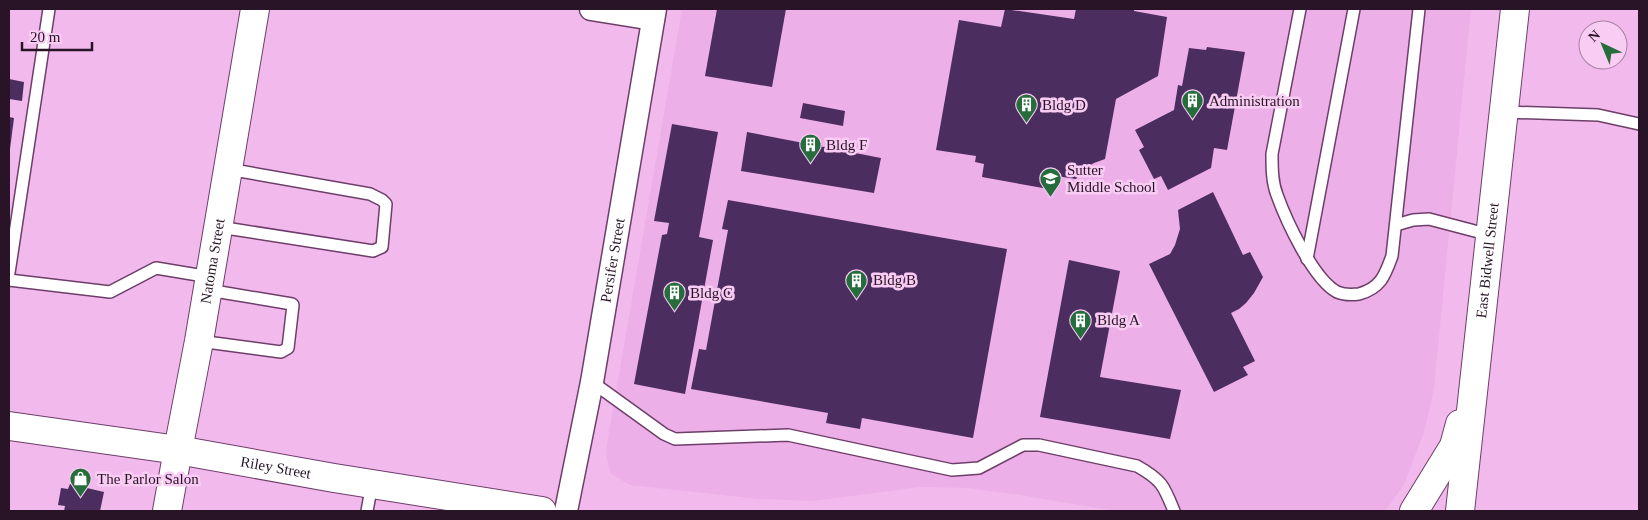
<svg xmlns="http://www.w3.org/2000/svg" width="1648" height="520" font-family="Georgia,serif">
<style>
.built{fill:#edafe7}
.building{fill:#4c2d60}
.lines{fill:none;stroke-linecap:round;stroke-linejoin:round}
.service-casing{stroke:#6d3e6a;stroke-width:14}
.minor-casing{stroke:#6d3e6a;stroke-width:25}
.tertiary-casing{stroke:#6d3e6a;stroke-width:30}
.secondary-casing{stroke:#6d3e6a;stroke-width:30}
.primary-casing{stroke:#6d3e6a;stroke-width:30}
.service{stroke:#fff;stroke-width:11}
.minor{stroke:#fff;stroke-width:22}
.tertiary{stroke:#fff;stroke-width:28}
.secondary{stroke:#fff;stroke-width:28}
.primary{stroke:#fff;stroke-width:28}
.labels{text-anchor:middle;dominant-baseline:central;stroke-width:5;stroke-linejoin:round;paint-order:stroke}
.poi-label{font-size:15px;fill:#281426;stroke:#f9ccf4;text-anchor:start}
.street-label{font-size:15px;fill:#281426;stroke:#f9ccf4}
</style>
<rect width="100%" height="100%" fill="#f2baec"/>
<path class="built" d="M 682,9 L 1471,9 L 1434,388 L 1425,429 L 1404,485 L 1385,511 L 1115,511 L 1020,495 L 968,488 L 920,487 L 813,501 L 759,499 L 630,485 L 611,474 L 606,455 L 607,444 Z"/>
<g class="building">
<path d="M 717,9 L 786,9 L 772,87 L 705,76 Z"/>
<path d="M 1005,9 L 1074,19 L 1076,9 L 1134,9 L 1134,11 L 1167,17 L 1158,76 L 1116,99 L 1105,159 L 1094,163 L 1084,169 L 1076,179 L 1057,176 L 1054,190 L 982,177 L 984,164 L 975,162 L 976,156 L 936,150 L 959,20 L 1001,27 Z"/>
<path d="M 1207,47 L 1245,52 L 1227,150 L 1214,148 L 1211,168 L 1168,190 L 1161,176 L 1154,179 L 1139,150 L 1144,147 L 1135,130 L 1174,110 L 1178,85 L 1182,86 L 1189,48 L 1206,50 Z"/>
<path d="M 9,79 L 24,82 L 22,101 L 9,99 Z"/>
<path d="M 803,103 L 845,111 L 843,126 L 800,118 Z"/>
<path d="M 9,117 L 14,118 L 10,149 L 9,149 Z"/>
<path d="M 672,124 L 718,132 L 699,237 L 713,240 L 685,394 L 634,384 L 662,235 L 667,234 L 669,223 L 654,221 Z"/>
<path d="M 747,132 L 881,158 L 874,193 L 741,171 Z"/>
<path d="M 1213,192 L 1243,255 L 1250,252 L 1263,277 L 1254,293 L 1246,303 L 1239,309 L 1231,313 L 1255,361 L 1243,367 L 1248,375 L 1214,392 L 1149,264 L 1170,254 L 1175,245 L 1180,229 L 1178,210 Z"/>
<path d="M 728,200 L 1007,249 L 973,438 L 862,418 L 860,429 L 826,423 L 828,413 L 691,389 L 699,349 L 706,350 L 728,230 L 722,229 Z"/>
<path d="M 1069,260 L 1120,271 L 1100,377 L 1181,390 L 1170,439 L 1040,417 Z"/>
<path d="M 70,484 L 104,492 L 100,511 L 64,511 L 65,506 L 58,505 L 61,488 L 68,489 Z"/>
</g>
<g class="lines">
<defs>
<g id="service">
<path d="M 1300,9 L 1272,154 C 1272,168 1272,182 1277,195 C 1286,220 1313,279 1337,292 C 1344,295 1351,295 1359,294 C 1381,288 1385,275 1392,256 L 1419,9"/>
<path d="M 1505,112 L 1598,115 L 1639,124"/>
<path d="M 1396,225 L 1413,220 L 1429,219 L 1490,235"/>
<path d="M 219,227 L 373,251 L 382,247 L 386,204 L 382,200 L 370,194 L 228,169"/>
<path d="M 1307,259 L 1354,9"/>
<path d="M 9,273 L 49,9"/>
<path d="M 9,280 L 110,292 L 156,268 L 210,277"/>
<path d="M 199,341 L 281,352 L 288,348 L 293,305 L 292,304 L 208,290"/>
<path d="M 592,382 L 664,434 L 675,439 L 788,435 L 952,470 L 979,468 L 1023,445 L 1039,445 L 1137,466 C 1162,480 1164,486 1174,511"/>
<path d="M 367,511 L 372,484"/>
</g>
<g id="minor">
<path d="M 591,9 L 653,19"/>
<path id="s1" d="M 566,511 L 592,382 L 655,9"/>
</g>
<path id="tertiary" d="M 167,511 L 178,450"/>
<g id="secondary">
<path id="s2" d="M 178,450 L 199,341 L 255,9"/>
</g>
<g id="primary">
<path id="s3" d="M 9,426 L 178,450 L 334,478 L 542,511"/>
<path d="M 1414,511 L 1454,446 L 1460,424"/>
<path id="s4" d="M 1460,511 L 1515,9"/>
</g>
</defs>
<use href="#service" class="service-casing"/>
<use href="#minor" class="minor-casing"/>
<use href="#tertiary" class="tertiary-casing"/>
<use href="#secondary" class="secondary-casing"/>
<use href="#primary" class="primary-casing"/>
<use href="#service" class="service"/>
<use href="#minor" class="minor"/>
<use href="#tertiary" class="tertiary"/>
<use href="#secondary" class="secondary"/>
<use href="#primary" class="primary"/>
</g>
<defs>
<symbol id="building-pin" viewBox="-11 -11 22 30"><path d="M0 17L-7.5 6A9.5 9.5 0 1 1 7.5 6Z" fill="#256d3a" stroke="#f9ccf4"/><path d="M-4-6H4V6H1V3H-1V6H-4ZM-2.5-4.3h1.7v1.8h-1.7ZM.8-4.3h1.7v1.8H.8ZM-2.5-1h1.7V.8h-1.7ZM.8-1h1.7V.8H.8Z" fill="#fff"/></symbol>
<symbol id="school-pin" viewBox="-11 -11 22 30"><path d="M0 17L-7.5 6A9.5 9.5 0 1 1 7.5 6Z" fill="#256d3a" stroke="#f9ccf4"/><path d="M0-5L7-2L0 1L-7-2ZM-4 1L0 2.5L4 1V4Q0 6-4 4Z" fill="#fff"/></symbol>
<symbol id="shop-pin" viewBox="-11 -11 22 30"><path d="M0 17L-7.5 6A9.5 9.5 0 1 1 7.5 6Z" fill="#256d3a" stroke="#f9ccf4"/><path d="M-5-2.5h2.3a2.7 3.5 0 0 1 5.4 0H5L5.5 6h-11ZM-1.5-2.5h3a1.5 2.3 0 0 0-3 0Z" fill="#fff"/></symbol>
</defs>
<g fill-rule="evenodd">
<use href="#building-pin" x="1180" y="88" width="25" height="34"/>
<use href="#building-pin" x="1014" y="92" width="25" height="34"/>
<use href="#building-pin" x="798" y="132" width="25" height="34"/>
<use href="#school-pin" x="1038" y="166" width="25" height="34"/>
<use href="#building-pin" x="844" y="268" width="25" height="34"/>
<use href="#building-pin" x="662" y="280" width="25" height="34"/>
<use href="#building-pin" x="1068" y="308" width="25" height="34"/>
<use href="#shop-pin" x="68" y="466" width="25" height="34"/>
</g>
<g class="labels">
<g class="poi-label">
<text x="1209" y="101">Administration</text>
<text x="1042" y="105">Bldg D</text>
<text x="826" y="145">Bldg F</text>
<text x="1067" y="170">Sutter<tspan x="1067" dy="17">Middle School</tspan></text>
<text x="873" y="280">Bldg B</text>
<text x="690" y="293">Bldg C</text>
<text x="1097" y="320">Bldg A</text>
<text x="97" y="479">The Parlor Salon</text>
</g>
<g class="street-label">
<text stroke="none"><textPath href="#s2" startOffset="192">Natoma Street</textPath></text>
<text stroke="none"><textPath href="#s1" startOffset="255">Persifer Street</textPath></text>
<text stroke="none"><textPath href="#s4" startOffset="252">East Bidwell Street</textPath></text>
<text stroke="none"><textPath href="#s3" startOffset="270">Riley Street</textPath></text>
</g>
</g>
<rect width="1648" height="520" fill="none" stroke="#281426" stroke-width="20"/>
<g transform="translate(1603 45) rotate(316)"><circle r="24" fill="#f9ccf4" stroke="#a582a2"/>
<path d="M0-4L9 19L0 12L-9 19Z" fill="#256d3a"/>
<text y="-8" font-size="14" font-weight="bold" text-anchor="middle" fill="#281426">N</text>
</g>
<path d="M22 42v8h70v-8" fill="none" stroke="#281426" stroke-width="2.5"/>
<text x="30" y="42" font-size="15" fill="#281426" stroke="#f9ccf4" stroke-width="4" paint-order="stroke">20 m</text>
</svg>
